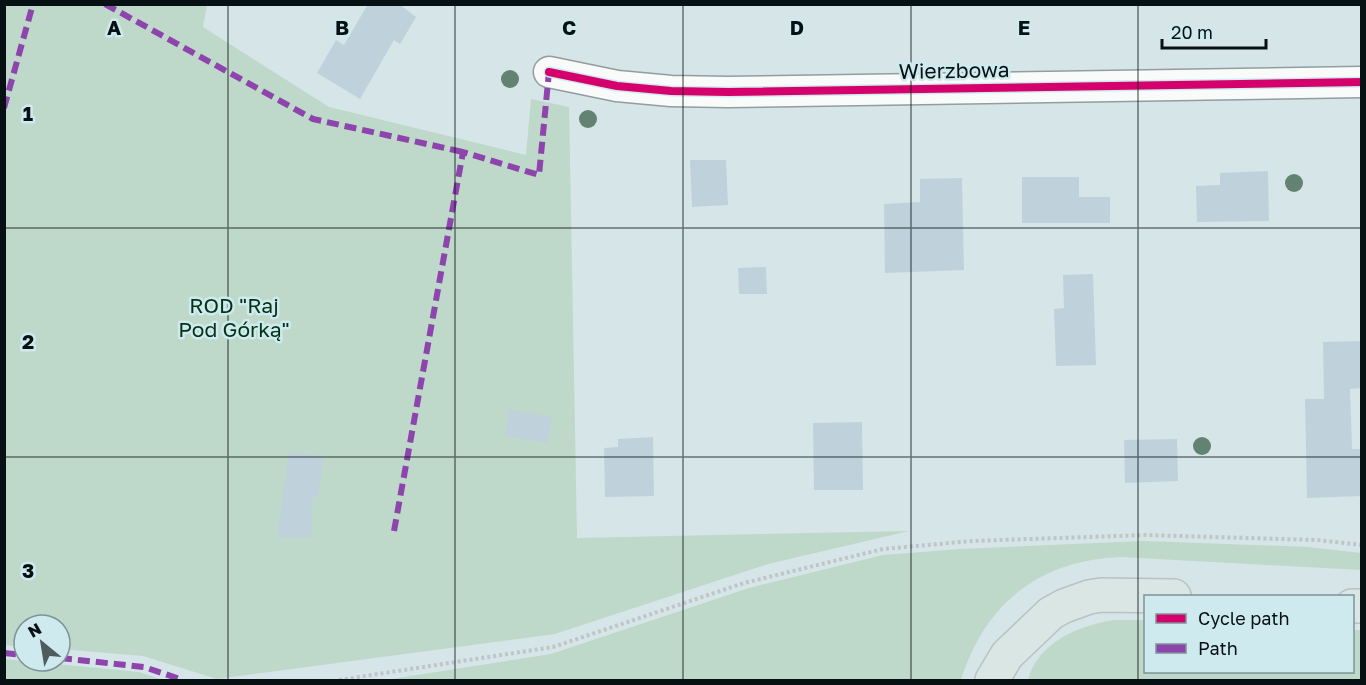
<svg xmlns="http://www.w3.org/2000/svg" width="1366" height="685" font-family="'Golos Text',sans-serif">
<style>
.green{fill:#bed8c9}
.building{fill:#bfd2dc}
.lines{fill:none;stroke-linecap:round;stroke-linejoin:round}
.street-casing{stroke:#919d9f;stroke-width:33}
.primary-casing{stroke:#bac1c2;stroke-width:36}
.path{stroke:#c0c5c6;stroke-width:4;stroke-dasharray:3 3;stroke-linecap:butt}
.street{stroke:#f9fbfb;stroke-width:30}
.primary{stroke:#d9e6e4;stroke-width:33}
.quiet{stroke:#8e44ad;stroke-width:6;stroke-dasharray:12 6;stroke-linecap:butt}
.cycleway-casing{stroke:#ceeaef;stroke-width:11}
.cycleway{stroke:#d6006c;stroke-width:8}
.tree{fill:#628372}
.grid{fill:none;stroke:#071113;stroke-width:1.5;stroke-opacity:0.55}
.labels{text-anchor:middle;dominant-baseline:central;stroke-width:5;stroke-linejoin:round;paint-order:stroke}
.street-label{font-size:21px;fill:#071113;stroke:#ceeaef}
.park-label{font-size:21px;fill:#033313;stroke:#ceeaef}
.grid-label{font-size:20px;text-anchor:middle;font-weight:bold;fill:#071113;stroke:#ceeaef;stroke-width:5;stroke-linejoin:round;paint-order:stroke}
</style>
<rect width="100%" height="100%" fill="#d6e5e7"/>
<g class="green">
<path d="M 4,5 L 207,5 L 203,27 L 329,107 L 526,155 L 531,99 L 569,107 L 577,538 L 909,531 L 768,564 L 555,634 L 217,679 L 143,656 L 60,649 L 60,625 L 24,625 L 24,647 L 5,645 Z"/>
<path d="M 1143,541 L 1308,547 L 1361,553 L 1361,570 L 1121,557 C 1040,560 985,603 961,680 L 385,680 L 551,654 L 749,588 L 883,555 L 961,549 Z"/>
<path d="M 1115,620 L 1145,620 L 1146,672 L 1352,672 L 1353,630 L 1361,630 L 1361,680 L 1028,680 C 1038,642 1079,625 1115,620 Z"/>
<path d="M 4,659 L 139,672 L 163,680 L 5,680 Z"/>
</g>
<g class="building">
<path d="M 368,4 L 399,4 L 416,17 L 400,44 L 394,40 L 360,99 L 317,73 L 336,40 L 344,45 Z"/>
<path d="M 690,160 L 726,160 L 728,205 L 692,207 Z"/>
<path d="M 1268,171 L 1269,221 L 1197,222 L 1196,186 L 1220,185 L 1220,173 Z"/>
<path d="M 1022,177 L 1079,177 L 1079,197 L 1110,197 L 1110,223 L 1022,223 Z"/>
<path d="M 962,178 L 964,270 L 885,273 L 884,204 L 920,202 L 920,179 Z"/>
<path d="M 766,267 L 767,294 L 739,294 L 738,268 Z"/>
<path d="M 1093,274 L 1096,365 L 1056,366 L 1054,309 L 1064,308 L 1063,275 Z"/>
<path d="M 1362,341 L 1362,388 L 1350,389 L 1352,449 L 1362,449 L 1362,496 L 1307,498 L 1305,399 L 1324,399 L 1323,342 Z"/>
<path d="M 509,409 L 552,417 L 547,443 L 505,436 Z"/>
<path d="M 862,422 L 863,490 L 814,490 L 813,423 Z"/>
<path d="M 653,437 L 654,496 L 605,497 L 604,448 L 618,447 L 618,439 Z"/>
<path d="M 1177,439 L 1178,481 L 1125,483 L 1124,440 Z"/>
<path d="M 289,452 L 324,456 L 318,497 L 313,496 L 311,538 L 277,537 Z"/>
</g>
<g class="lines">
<defs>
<path id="street" d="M 549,72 L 617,86 L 671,91 L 728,92 L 1362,82"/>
<g id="primary">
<path d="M 1352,606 L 1362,606"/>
<path d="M 992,680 L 1007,655 L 1051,613 L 1064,606 L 1089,597 L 1101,595 L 1174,596"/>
</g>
</defs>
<use href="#street" class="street-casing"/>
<use href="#primary" class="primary-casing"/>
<path class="path" d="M 339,680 L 553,647 L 744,583 L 883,549 L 972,541 L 1145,535 L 1317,540 L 1362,545"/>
<use href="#street" class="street"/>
<use href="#primary" class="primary"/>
<g class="quiet">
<path d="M 105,4 L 313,119 L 463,152"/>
<path d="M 4,108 L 33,4"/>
<path d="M 394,531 L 463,152 L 539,175 L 549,72"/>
<path d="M 4,653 L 24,655"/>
<path d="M 60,658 L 144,667 L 183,680"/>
</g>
<defs>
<path id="cycleway" d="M 549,72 L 617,86 L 671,91 L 728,92 L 1362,82"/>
</defs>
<use href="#cycleway" class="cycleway-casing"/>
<use href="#cycleway" class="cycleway"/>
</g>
<g class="tree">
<circle cx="510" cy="79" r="9"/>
<circle cx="588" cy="119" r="9"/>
<circle cx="1294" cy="183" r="9"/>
<circle cx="1202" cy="446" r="9"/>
</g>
<path class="grid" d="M 228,4 L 228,680M 455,4 L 455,680M 683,4 L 683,680M 911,4 L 911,680M 1138,4 L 1138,680M 4,228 L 1362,228M 4,457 L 1362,457"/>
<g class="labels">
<g class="street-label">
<text transform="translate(954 70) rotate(-1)">Wierzbowa</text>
</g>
<g class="park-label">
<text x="234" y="305">ROD "Raj<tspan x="234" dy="24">Pod Górką"</tspan></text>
</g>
</g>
<g class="grid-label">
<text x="114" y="35">A</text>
<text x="342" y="35">B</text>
<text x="569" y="35">C</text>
<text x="797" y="35">D</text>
<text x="1024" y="35">E</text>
<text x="28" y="121">1</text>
<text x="28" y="349">2</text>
<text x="28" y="578">3</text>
</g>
<rect width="1366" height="685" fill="none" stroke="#071113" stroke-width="12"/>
<rect x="1144" y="595" width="210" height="78" fill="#ceeaef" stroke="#7e9397" stroke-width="1.5"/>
<rect x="1156" y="614" width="30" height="9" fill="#d6006c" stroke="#7e9397" stroke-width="1.5"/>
<text x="1198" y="625" font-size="18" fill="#071113">Cycle path</text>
<rect x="1156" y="644" width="30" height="9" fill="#8e44ad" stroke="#7e9397" stroke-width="1.5"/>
<text x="1198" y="655" font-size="18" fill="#071113">Path</text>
<g transform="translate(42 643) rotate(330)"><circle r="28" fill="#ceeaef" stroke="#7e9397" stroke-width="1.5"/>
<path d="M0-4.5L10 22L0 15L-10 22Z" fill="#4f5b5d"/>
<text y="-9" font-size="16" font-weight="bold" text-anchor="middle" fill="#071113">N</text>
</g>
<path d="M1162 39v9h104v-9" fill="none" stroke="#071113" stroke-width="3"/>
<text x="1171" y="39" font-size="18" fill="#071113" stroke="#ceeaef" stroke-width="4.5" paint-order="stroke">20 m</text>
</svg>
